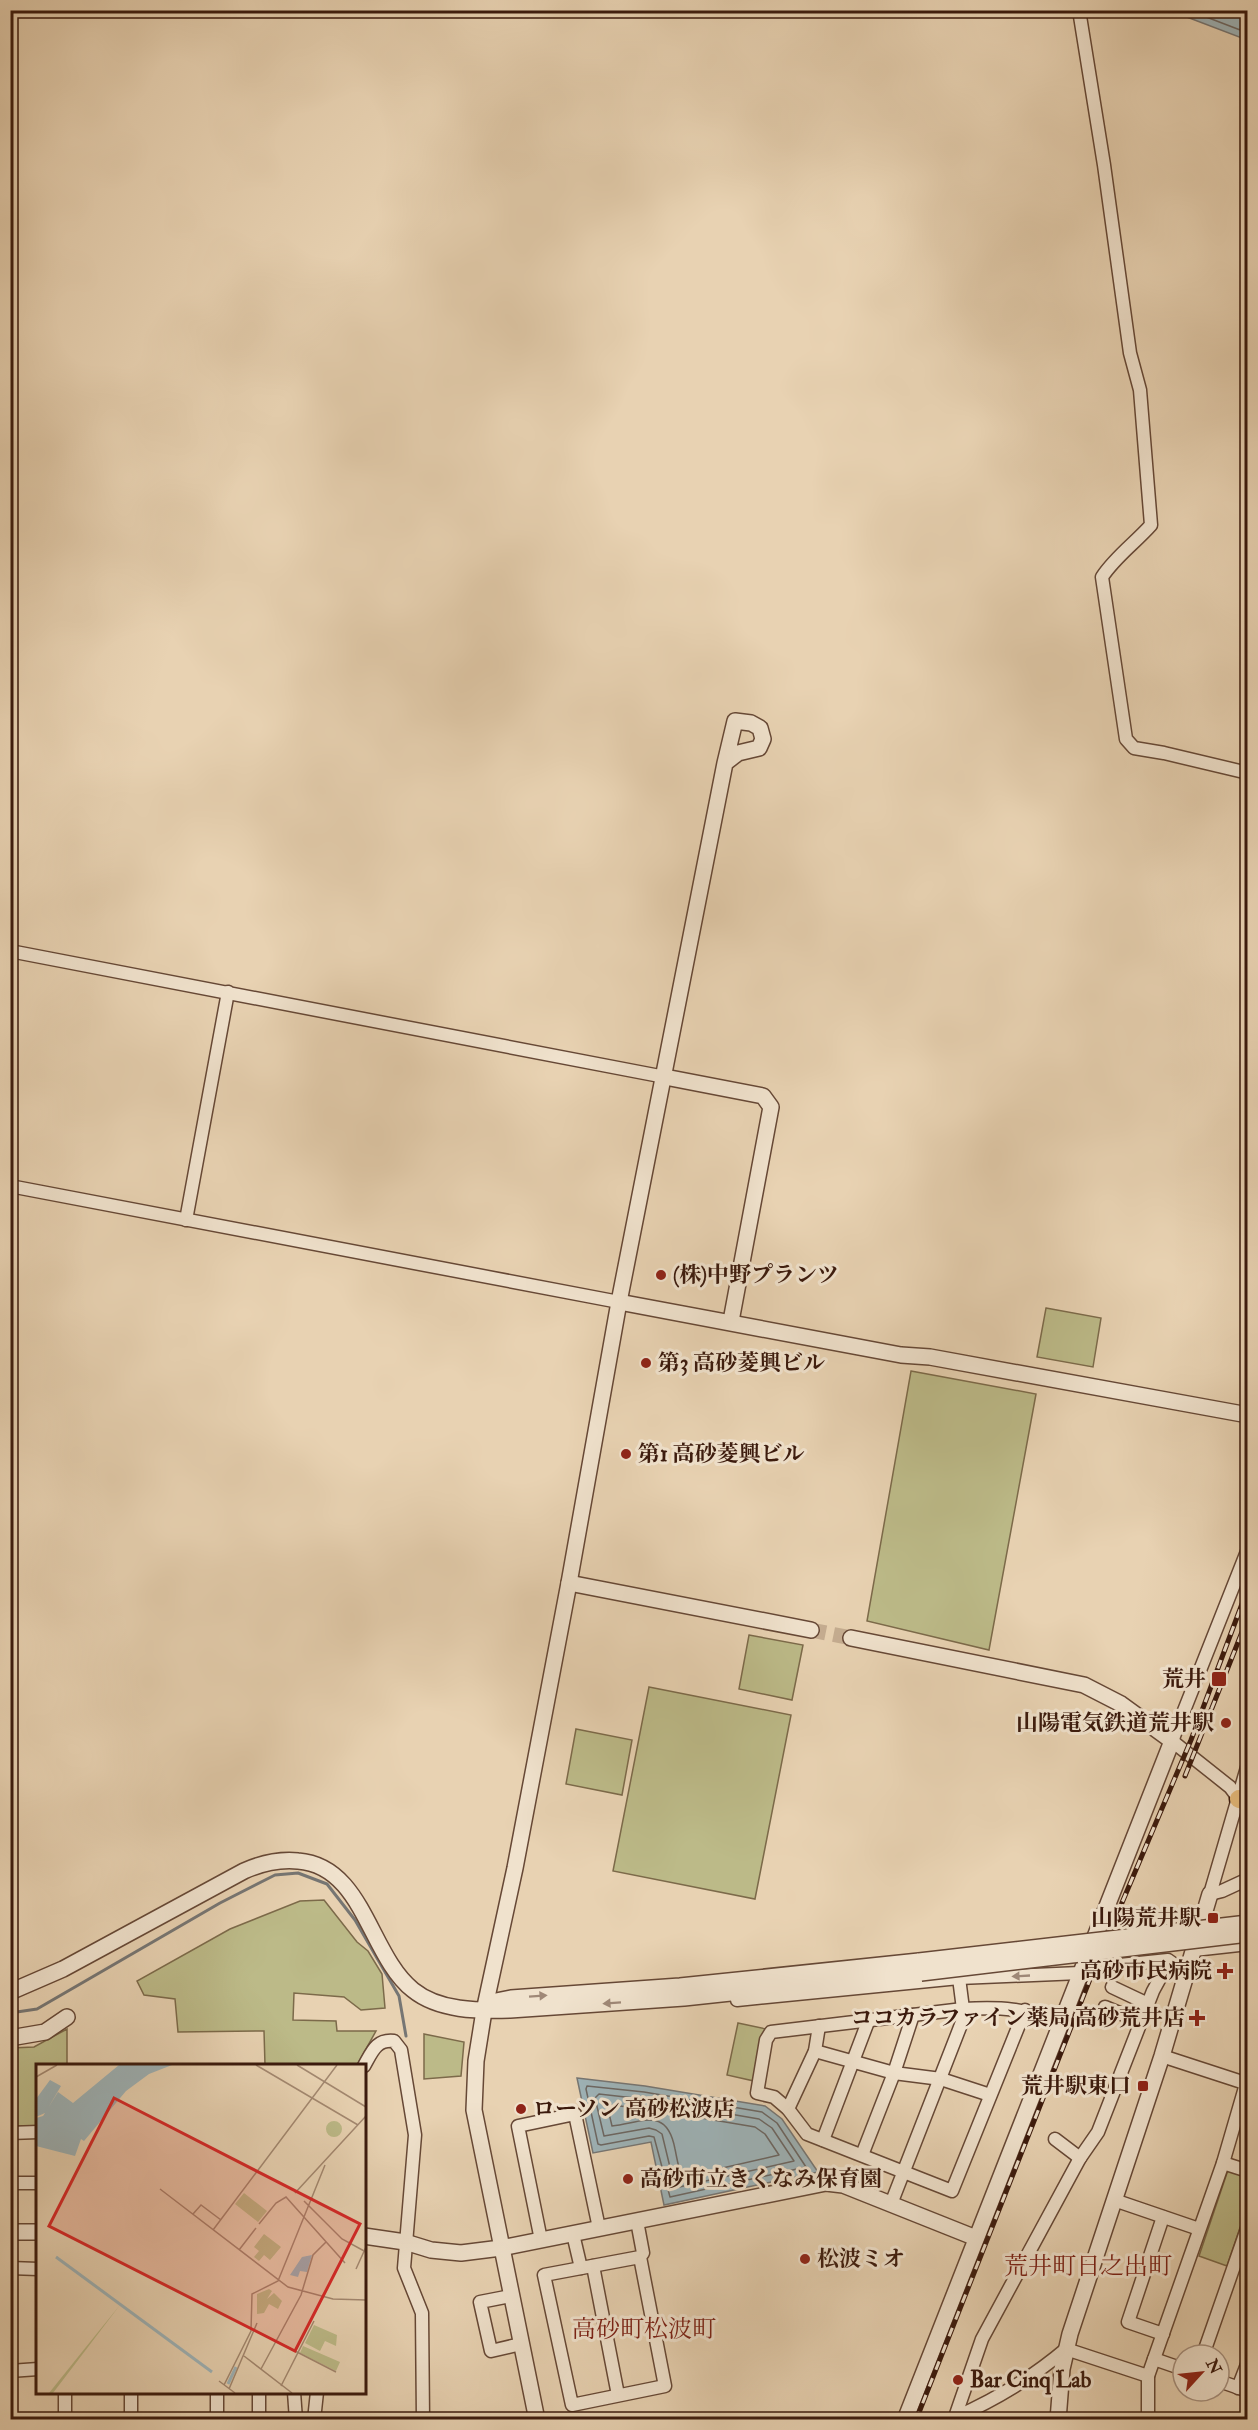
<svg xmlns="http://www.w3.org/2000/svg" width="1258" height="2430" font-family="'IM FELL Double Pica','Noto Serif JP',serif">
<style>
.green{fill:#bcba88;stroke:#7c6a4a;stroke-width:1.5}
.water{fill:#9eb4b9;stroke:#767674;stroke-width:1.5}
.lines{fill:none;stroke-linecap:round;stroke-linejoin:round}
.shore{stroke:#6c6763;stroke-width:1.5}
.stream{stroke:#767674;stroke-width:3}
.tertiary-tunnel{stroke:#c5ad91;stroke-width:15;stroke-dasharray:15 8;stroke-linecap:butt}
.minor-casing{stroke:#664836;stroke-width:15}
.tertiary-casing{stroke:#664836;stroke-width:18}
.primary-casing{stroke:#3b1a0d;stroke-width:21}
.minor{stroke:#f0e2cd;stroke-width:12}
.tertiary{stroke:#f0e2cd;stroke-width:15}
.primary{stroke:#e4b979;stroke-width:18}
.rail-casing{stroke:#3b1a0d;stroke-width:5}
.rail{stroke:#f0e2cd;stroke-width:3;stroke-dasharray:9;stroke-linecap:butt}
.tertiary-bridge-casing{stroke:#664836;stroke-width:18;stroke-linecap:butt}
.tertiary-bridge{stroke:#f0e2cd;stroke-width:15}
.oneway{fill:#9f8877}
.poi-dot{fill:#8f2418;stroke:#f0e2cd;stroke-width:2}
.labels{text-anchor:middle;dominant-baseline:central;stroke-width:6;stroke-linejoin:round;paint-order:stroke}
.poi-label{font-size:22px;font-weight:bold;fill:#3b1a0d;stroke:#f0e2cd;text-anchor:start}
.neighbourhood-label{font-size:24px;fill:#7a1f14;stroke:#f0e2cd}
.inset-river{fill:none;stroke:#9eb4b9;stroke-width:3}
.inset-road{fill:none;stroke:#a38870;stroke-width:1.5}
.view{fill:#d62828;fill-opacity:0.15;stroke:#d62828;stroke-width:3}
.inset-edge{fill:none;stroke:#3b1a0d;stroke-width:3}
</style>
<rect width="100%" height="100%" fill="#e8d2b2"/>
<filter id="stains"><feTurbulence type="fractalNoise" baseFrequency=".00333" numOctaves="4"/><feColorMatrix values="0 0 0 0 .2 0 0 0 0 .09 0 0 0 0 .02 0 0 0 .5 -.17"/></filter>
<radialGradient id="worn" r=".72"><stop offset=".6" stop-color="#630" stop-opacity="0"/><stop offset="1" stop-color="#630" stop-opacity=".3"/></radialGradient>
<g class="green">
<path d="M 1046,1308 L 1101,1318 L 1093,1367 L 1037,1357 Z"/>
<path d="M 911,1371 L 1036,1394 L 989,1650 L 867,1621 Z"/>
<path d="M 749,1635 L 803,1645 L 792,1700 L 739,1689 Z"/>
<path d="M 649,1687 L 791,1715 L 755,1899 L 613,1871 Z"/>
<path d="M 576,1729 L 632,1740 L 622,1795 L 566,1784 Z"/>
<path d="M 324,1900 L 357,1942 L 368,1951 L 382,1974 L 385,2008 L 361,2010 L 344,1997 L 294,1993 L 293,2020 L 336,2021 L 337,2031 L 376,2031 L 357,2065 L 265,2065 L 264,2031 L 178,2032 L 175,1999 L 144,1995 L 137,1981 L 230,1929 L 300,1901 Z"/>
<path d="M 738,2023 L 766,2029 L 754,2081 L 727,2075 Z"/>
<path d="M 67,2029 L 67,2065 L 38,2066 L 37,2126 L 11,2126 L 11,2048 L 34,2047 Z"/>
<path d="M 424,2034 L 464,2042 L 461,2076 L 424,2079 Z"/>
<path d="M 1228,2170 L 1247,2177 L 1247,2207 L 1227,2266 L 1199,2256 Z"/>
</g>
<g class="water">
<path d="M 1171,11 L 1247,11 L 1247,40 Z"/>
<path d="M 577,2078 L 645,2086 L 765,2106 L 782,2119 L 818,2172 L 664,2205 L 651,2142 L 593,2153 Z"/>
</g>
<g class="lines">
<g class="shore">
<path d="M 1188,10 L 1248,33"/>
<path d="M 587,2086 L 644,2092 L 762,2112 L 777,2123 L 806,2167 L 670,2197 L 654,2137 L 649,2136 L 601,2145 L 598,2144 L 586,2089 Z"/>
<path d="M 599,2094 L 643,2099 L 759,2119 L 772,2128 L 794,2161 L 675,2188 L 662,2134 L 656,2130 L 649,2128 L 604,2136 L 595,2098 Z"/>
<path d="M 607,2105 L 642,2108 L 755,2127 L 765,2134 L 779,2155 L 683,2177 C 678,2169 677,2158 675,2149 C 667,2107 644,2122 612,2126 Z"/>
</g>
<path class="stream" d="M 10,2013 L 37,2009 L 220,1903 L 275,1875 L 298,1873 L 327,1884 L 355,1920 L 399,1996 L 406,2036"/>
<path class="tertiary-tunnel" d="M 811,1630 L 851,1638"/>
<defs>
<g id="minor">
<path d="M 1079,10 L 1104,165 L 1130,353 L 1140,390 L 1151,525 C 1135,543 1115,557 1102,577 L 1126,739 L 1134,748 L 1164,753 L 1248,773"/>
<path d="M 10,951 L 665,1077"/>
<path d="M 10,1186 L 619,1302"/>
<path d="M 186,1220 L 228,992"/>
<path d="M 1248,1764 L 1210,1894 L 1222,1891 L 1248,1879"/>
<path d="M 1239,1799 L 1230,1787 L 1172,1741 L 1248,1549"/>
<path d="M 1194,1950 L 1248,1944"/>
<path d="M 1110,1966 L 1168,1960 L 1175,1965"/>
<path d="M 1112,1987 L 1148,2004"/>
<path d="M 737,2000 L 959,1978 L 1080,1973"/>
<path d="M 1105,2007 L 1141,2022"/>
<path d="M 1025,2010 L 952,2191 L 807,2134 L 788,2109 L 774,2097 L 757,2093 L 766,2040 L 771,2032 L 963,2009 C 1001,2007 1025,2008 1060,2023"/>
<path d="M 815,2051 L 894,2073 L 941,2079 L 990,2095"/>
<path d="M 1162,2056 L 1248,2084"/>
<path d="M 364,2066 C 372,2052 376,2039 394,2041 L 401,2050 L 415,2135 L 404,2268 L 422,2313 L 423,2420"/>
<path d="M 788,2109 L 815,2051 L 819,2026"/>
<path d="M 10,2133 L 38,2132"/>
<path d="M 1055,2139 L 1080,2158"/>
<path d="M 823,2140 L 869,2019"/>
<path d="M 862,2155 L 894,2073 L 913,2015"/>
<path d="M 1223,2163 L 1248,2171"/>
<path d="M 10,2183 L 38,2183"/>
<path d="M 1114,2200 L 1199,2229"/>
<path d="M 891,2204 L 962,2022 L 963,2009 L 959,1978"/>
<path d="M 1163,2217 L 1128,2322 L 1163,2334"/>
<path d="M 637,2221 L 643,2253 L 640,2257 L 665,2386 L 572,2405 L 544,2275 L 640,2257"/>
<path d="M 573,2234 L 581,2268"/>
<path d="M 541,2240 L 518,2126 L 575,2114 L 599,2228"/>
<path d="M 593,2266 L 618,2395"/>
<path d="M 10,2268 L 38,2269"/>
<path d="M 511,2296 L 480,2302 L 491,2351 L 521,2344"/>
<path d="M 1203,2355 L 1248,2226"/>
<path d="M 1154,2359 L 1183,2369"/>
<path d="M 10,2371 L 38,2369"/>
<path d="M 1219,2381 L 1248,2391"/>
<path d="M 1238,2388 L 1248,2362"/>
<path d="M 65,2392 L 65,2420"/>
<path d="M 294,2392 L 296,2420"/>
<path d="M 954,2418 C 995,2400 1033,2377 1066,2349 L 1148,2376"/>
<path d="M 131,2420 L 131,2392"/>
<path d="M 217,2420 L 217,2392"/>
<path d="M 259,2420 L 259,2392"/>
<path d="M 314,2420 L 317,2392"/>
<path d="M 954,2420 L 982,2339 L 1080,2158 L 1098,2132 L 1153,1991 L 1165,1969 L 1172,1965"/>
<path d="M 1148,2420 L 1148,2376 L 1223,2163 L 1246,2084"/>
</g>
<g id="tertiary">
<path d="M 665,1077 L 763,1096 L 771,1107 L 731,1321"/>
<path d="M 619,1302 L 901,1355 L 930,1357 L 1248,1415"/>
<path d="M 569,1583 L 811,1630"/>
<path d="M 851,1638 L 1084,1685 L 1121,1704 L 1172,1741 L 905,2420"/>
<path d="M 10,1992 L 63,1969 L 244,1871 C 262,1863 278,1859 298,1861 C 364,1866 369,1955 413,1990 C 439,2011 478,2011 510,2010 L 684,1998 L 921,1973"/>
<path d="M 486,2009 L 496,2001 L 511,1998 L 680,1986 L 919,1961"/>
<path d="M 10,2038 L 45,2032 L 67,2017"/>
<path d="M 10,2232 L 38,2232"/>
<path d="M 364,2236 L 405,2242 L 431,2250 L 461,2253 L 501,2248 L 826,2183 L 843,2185 L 976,2238"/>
<path d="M 537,2420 L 474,2110 L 476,2061 L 484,2011 L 515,1868 L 569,1583 L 619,1302 L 725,763 L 735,721 L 751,723 L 760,728 L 763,739 L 759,748 L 738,753 L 725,763"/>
<path d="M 1058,2420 L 1062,2369 L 1070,2334 L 1162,2056 L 1210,1894"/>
</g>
<path id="primary" d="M 1239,1799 L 1248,1801"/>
</defs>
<use href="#minor" class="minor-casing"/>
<use href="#tertiary" class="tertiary-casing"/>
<use href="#primary" class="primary-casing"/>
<use href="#minor" class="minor"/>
<use href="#tertiary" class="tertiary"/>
<use href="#primary" class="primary"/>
<defs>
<g id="rail">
<path d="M 1185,1776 L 1248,1617"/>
<path d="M 916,2420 L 1096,1964 L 1191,1740 L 1248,1588"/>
</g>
</defs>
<use href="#rail" class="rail-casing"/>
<use href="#rail" class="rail"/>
<defs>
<g id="tertiary-bridge">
<path d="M 919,1961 L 1248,1923"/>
<path d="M 921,1973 L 1248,1934"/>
</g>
</defs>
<use href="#tertiary-bridge" class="tertiary-bridge-casing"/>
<use href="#tertiary-bridge" class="tertiary-bridge"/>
</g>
<defs><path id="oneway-solid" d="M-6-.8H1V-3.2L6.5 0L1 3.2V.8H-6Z" transform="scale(1.5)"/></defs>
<g class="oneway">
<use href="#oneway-solid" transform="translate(1021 1976) rotate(177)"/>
<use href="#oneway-solid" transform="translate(538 1996) rotate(-4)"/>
<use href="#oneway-solid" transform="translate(612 2003) rotate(176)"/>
</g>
<g class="poi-dot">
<circle cx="661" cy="1275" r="6"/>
<circle cx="646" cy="1363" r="6"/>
<circle cx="626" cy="1454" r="6"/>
<rect x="1211" y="1671" width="16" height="16" rx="3"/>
<circle cx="1226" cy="1723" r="6"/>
<rect x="1207" y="1912" width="12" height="12" rx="3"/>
<path d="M1222 1962h6v6h6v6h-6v6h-6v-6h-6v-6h6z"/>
<path d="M1194 2009h6v6h6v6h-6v6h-6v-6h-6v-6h6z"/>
<rect x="1137" y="2080" width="12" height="12" rx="3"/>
<circle cx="521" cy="2109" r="6"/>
<circle cx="628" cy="2179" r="6"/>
<circle cx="805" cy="2259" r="6"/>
<circle cx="958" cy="2380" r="6"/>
</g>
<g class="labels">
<g class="poi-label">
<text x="673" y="1275">(株)中野プランツ</text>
<text x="658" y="1363">第3 高砂菱興ビル</text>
<text x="638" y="1454">第1 高砂菱興ビル</text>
<text x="1206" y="1679" text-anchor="end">荒井</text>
<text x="1214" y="1723" text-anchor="end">山陽電気鉄道荒井駅</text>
<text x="1201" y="1918" text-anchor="end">山陽荒井駅</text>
<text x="1212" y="1971" text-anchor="end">高砂市民病院</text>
<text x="1185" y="2018" text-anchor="end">ココカラファイン薬局 高砂荒井店</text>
<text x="1131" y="2086" text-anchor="end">荒井駅東口</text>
<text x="533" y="2109">ローソン 高砂松波店</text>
<text x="640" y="2179">高砂市立きくなみ保育園</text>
<text x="817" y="2259">松波ミオ</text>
<text x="970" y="2380">Bar Cinq Lab</text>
</g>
<g class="neighbourhood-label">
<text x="1088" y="2266">荒井町日之出町</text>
<text x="644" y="2329">高砂町松波町</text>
</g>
</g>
<g transform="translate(36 2064)">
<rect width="330" height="330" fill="#e8d2b2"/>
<path d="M290 65a8 8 0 1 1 16 0a8 8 0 1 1-16 0ZM 208,129 L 231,147 L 222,158 L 199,140 ZM 228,170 L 245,183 L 234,196 L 228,191 L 223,197 L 218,193 L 223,187 L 218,183 ZM 233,225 L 236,227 L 231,235 L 238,229 L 246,237 L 242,245 L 233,240 L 228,249 L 221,250 L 221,230 ZM 84,241 L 17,329 L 13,329 L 58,273 ZM 278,261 L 301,271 L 300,282 L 289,277 L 284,287 L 269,279 ZM 267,282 L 304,298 L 300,307 L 264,289 Z" fill="#bcba88"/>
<path d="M 83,1 L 136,1 L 113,10 L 90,27 L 48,77 L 45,75 L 39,92 L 0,82 L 0,54 L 7,52 L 9,49 L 0,53 L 0,35 L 14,16 L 25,22 L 12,44 L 22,28 L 37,39 ZM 276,191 L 271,208 L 264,207 L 262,213 L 254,211 L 266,193 Z" fill="#9eb4b9"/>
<path class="inset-river" d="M 20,193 L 176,308M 192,320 L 200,303"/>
<path class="inset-road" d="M 220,1 L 322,61M 261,1 L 330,43M 0,13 L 21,1M 124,125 L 252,223 L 297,235 L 330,236M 259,129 L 330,52M 268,137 L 306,175 L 330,188M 157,150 L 165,141 L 185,156M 223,160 L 240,139 L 250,133 L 309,199M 177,166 L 301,1M 203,186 L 220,164M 320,205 L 330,183M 220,267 L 300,308M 208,292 L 256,329M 225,305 L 265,231 L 277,191 L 290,178M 183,317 L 199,329M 188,321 L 215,267 L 216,230 L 242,217 L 289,101M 245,322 L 278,257M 193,325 L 221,259"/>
<path class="view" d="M 78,34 L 324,160 L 259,287 L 13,162 Z"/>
<rect width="330" height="330" class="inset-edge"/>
</g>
<rect width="1258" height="2430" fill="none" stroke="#e8d2b2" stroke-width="36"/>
<rect x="12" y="12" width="1234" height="2406" fill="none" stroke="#3b1a0d" stroke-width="3"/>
<rect x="18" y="18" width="1222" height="2394" fill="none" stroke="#3b1a0d" stroke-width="1.5"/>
<g transform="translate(1201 2373) rotate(63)"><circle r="28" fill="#f0e2cd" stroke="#a89280" stroke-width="1.5"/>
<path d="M0-4.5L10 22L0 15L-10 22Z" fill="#8f2418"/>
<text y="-9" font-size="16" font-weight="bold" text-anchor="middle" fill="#3b1a0d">N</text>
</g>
<rect width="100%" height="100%" filter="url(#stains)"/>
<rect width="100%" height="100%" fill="url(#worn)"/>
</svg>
